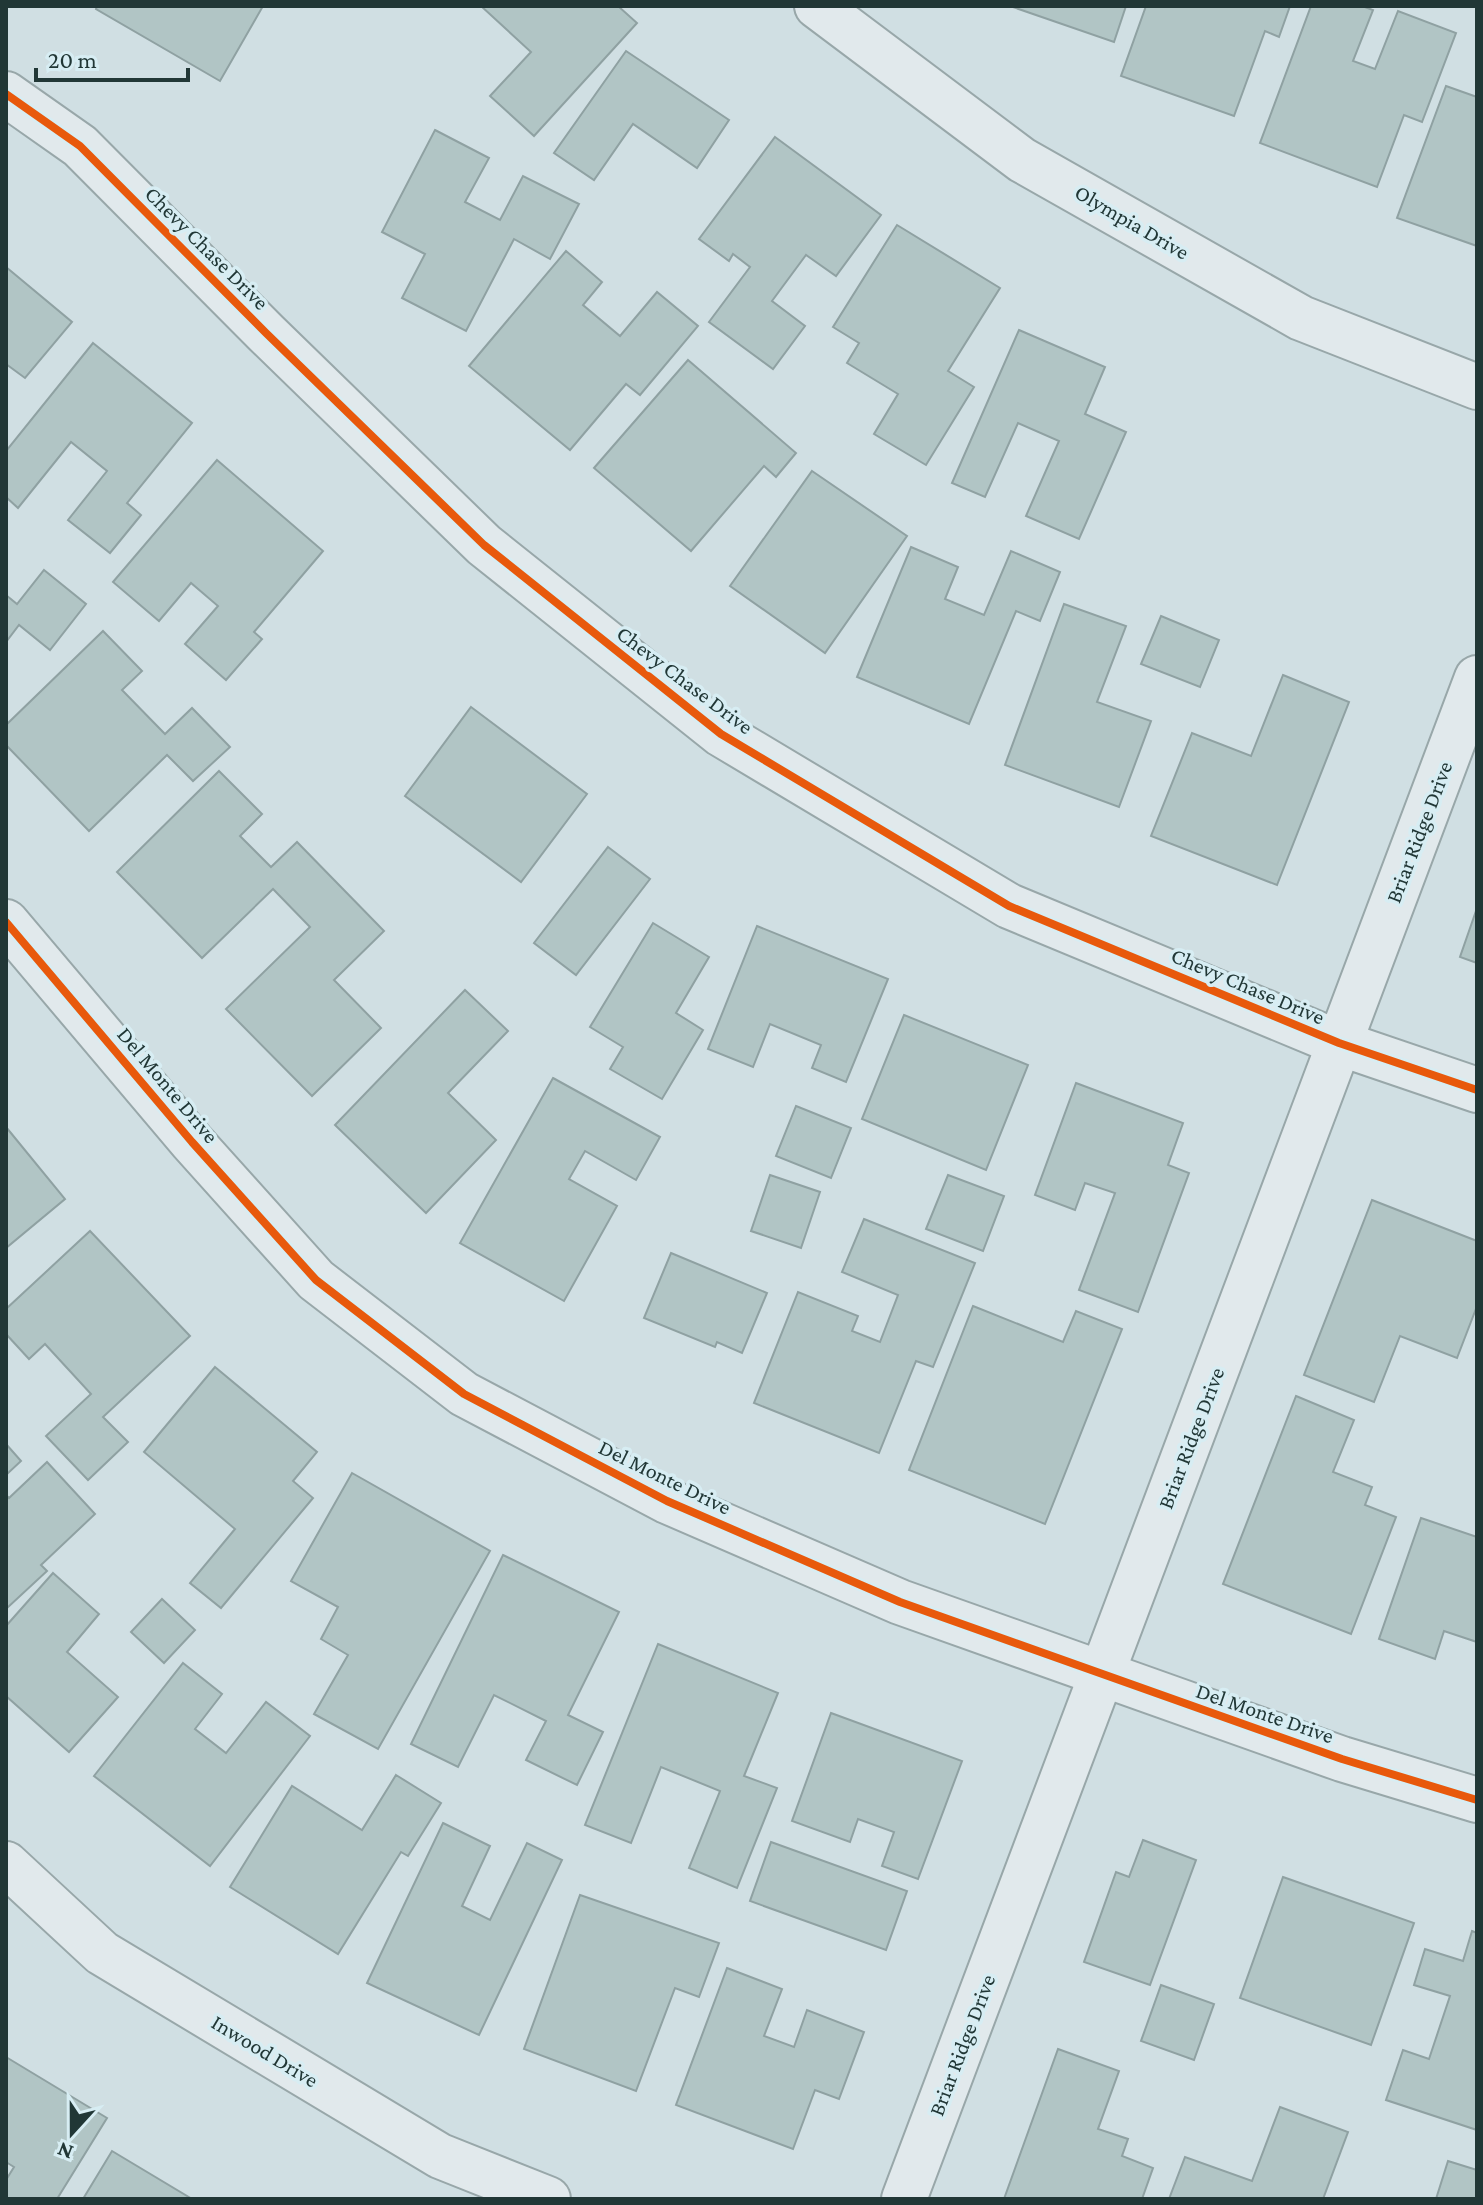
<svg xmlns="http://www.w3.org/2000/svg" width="1483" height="2205" font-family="'Crimson Pro',serif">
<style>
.building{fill:#b1c5c5;stroke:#8fa1a2;stroke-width:2}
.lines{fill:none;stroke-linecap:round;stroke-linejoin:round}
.street-casing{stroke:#98a7a9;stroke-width:48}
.street{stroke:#e1e9ec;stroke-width:44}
.cycleway-casing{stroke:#d7edf3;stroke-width:13}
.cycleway{stroke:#e8590c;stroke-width:8}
.labels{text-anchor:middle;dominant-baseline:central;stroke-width:7;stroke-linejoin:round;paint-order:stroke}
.street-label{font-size:22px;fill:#213736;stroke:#d7edf3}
</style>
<rect width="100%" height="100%" fill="#d0dfe3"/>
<g class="building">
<path d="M 97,6 L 263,6 L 220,81 L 96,9 Z"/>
<path d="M 481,6 L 618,6 L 637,23 L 534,136 L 490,96 L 531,52 Z"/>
<path d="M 1010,6 L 1126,6 L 1114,42 Z"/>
<path d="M 1146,6 L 1290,6 L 1279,37 L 1265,31 L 1234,116 L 1121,76 Z"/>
<path d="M 1311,6 L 1362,6 L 1373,10 L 1353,61 L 1375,69 L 1398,11 L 1456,33 L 1422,122 L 1404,115 L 1377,187 L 1260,143 Z"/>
<path d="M 626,51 L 729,120 L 697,168 L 633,124 L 594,180 L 554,153 Z"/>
<path d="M 1446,86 L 1477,97 L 1477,246 L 1397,218 Z"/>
<path d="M 435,130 L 489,158 L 465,202 L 500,220 L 523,176 L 579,204 L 550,259 L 514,239 L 466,331 L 402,298 L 425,254 L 382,232 Z"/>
<path d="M 775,137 L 881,215 L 836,276 L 806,255 L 772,301 L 805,326 L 773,369 L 709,322 L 750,267 L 733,254 L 729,261 L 699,239 Z"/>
<path d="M 897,225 L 1000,288 L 948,371 L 974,387 L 926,465 L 874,434 L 898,394 L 847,363 L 859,343 L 833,327 Z"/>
<path d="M 566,251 L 602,282 L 583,305 L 620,336 L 657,292 L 698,326 L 640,395 L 626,384 L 570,450 L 469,366 Z"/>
<path d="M 6,267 L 72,322 L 25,378 L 6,364 Z"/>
<path d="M 1019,330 L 1105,367 L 1085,414 L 1126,432 L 1079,539 L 1026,516 L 1059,441 L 1018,423 L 985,497 L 952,483 Z"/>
<path d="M 93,343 L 192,423 L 127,503 L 141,515 L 110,553 L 68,520 L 107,471 L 71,442 L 18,508 L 6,497 L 6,451 Z"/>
<path d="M 688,360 L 796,453 L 776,477 L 764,466 L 691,551 L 594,468 Z"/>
<path d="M 217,460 L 323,551 L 254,632 L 262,639 L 226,680 L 185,644 L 218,606 L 191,583 L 159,621 L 113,582 Z"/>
<path d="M 812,471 L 907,536 L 825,653 L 730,586 Z"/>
<path d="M 911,547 L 958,567 L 945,599 L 984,615 L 1011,551 L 1060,572 L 1040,621 L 1016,611 L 969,724 L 857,677 Z"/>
<path d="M 44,570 L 86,604 L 50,650 L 19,625 L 6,642 L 6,595 L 17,604 Z"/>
<path d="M 1064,604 L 1126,626 L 1097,702 L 1151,721 L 1119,807 L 1005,765 Z"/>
<path d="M 1161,616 L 1219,640 L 1200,687 L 1141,664 Z"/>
<path d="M 103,631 L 142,671 L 122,690 L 165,734 L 192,708 L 230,747 L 193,781 L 167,755 L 89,831 L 6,745 L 6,725 Z"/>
<path d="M 1283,675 L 1349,702 L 1277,885 L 1151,836 L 1192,733 L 1251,756 Z"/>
<path d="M 471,707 L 587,794 L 521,882 L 405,796 Z"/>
<path d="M 219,771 L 262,814 L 240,836 L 271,867 L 297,842 L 384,931 L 334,980 L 381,1028 L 312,1096 L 226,1009 L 310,927 L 273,889 L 202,958 L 117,872 Z"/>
<path d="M 608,847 L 650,879 L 576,975 L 534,943 Z"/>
<path d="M 1477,908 L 1477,963 L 1460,957 Z"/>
<path d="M 653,923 L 709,957 L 676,1013 L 703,1030 L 662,1099 L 610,1069 L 623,1047 L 590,1027 Z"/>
<path d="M 757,926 L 888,979 L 846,1082 L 812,1068 L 821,1045 L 770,1024 L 753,1067 L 708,1049 Z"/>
<path d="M 465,990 L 508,1031 L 448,1093 L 496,1140 L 426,1213 L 335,1125 Z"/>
<path d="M 904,1015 L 1028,1065 L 986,1170 L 862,1119 Z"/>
<path d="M 553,1078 L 660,1137 L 636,1180 L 585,1151 L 569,1179 L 617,1206 L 564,1301 L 460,1243 Z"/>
<path d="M 1076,1083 L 1183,1123 L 1168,1165 L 1189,1173 L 1138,1312 L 1079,1290 L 1115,1193 L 1085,1183 L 1075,1210 L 1035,1195 Z"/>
<path d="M 796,1106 L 851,1128 L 831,1178 L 776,1156 Z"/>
<path d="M 6,1127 L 65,1199 L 6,1248 Z"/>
<path d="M 770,1175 L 820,1192 L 801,1248 L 751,1231 Z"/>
<path d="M 948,1175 L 1004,1196 L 983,1251 L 926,1229 Z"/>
<path d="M 1372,1200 L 1477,1241 L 1477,1306 L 1457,1358 L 1400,1336 L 1374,1402 L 1304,1375 Z"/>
<path d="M 864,1219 L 975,1263 L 933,1367 L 916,1361 L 879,1453 L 754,1403 L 798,1292 L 858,1316 L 852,1331 L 880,1342 L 898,1295 L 842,1272 Z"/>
<path d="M 90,1231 L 190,1336 L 103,1417 L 128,1442 L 88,1480 L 46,1436 L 91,1394 L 45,1344 L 29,1359 L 6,1334 L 6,1309 Z"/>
<path d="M 671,1253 L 767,1293 L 742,1353 L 717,1342 L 715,1347 L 644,1318 Z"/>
<path d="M 973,1306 L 1063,1342 L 1076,1311 L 1122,1329 L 1045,1524 L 909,1470 Z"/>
<path d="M 215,1367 L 317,1452 L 293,1481 L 313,1498 L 221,1608 L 190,1583 L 235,1529 L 144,1452 Z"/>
<path d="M 1296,1396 L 1354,1420 L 1333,1472 L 1372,1487 L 1365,1505 L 1396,1517 L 1351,1634 L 1223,1584 Z"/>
<path d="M 6,1444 L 21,1461 L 6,1475 Z"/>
<path d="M 47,1462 L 95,1514 L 41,1565 L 47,1571 L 6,1609 L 6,1495 L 9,1498 Z"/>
<path d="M 352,1473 L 490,1551 L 378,1749 L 314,1714 L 348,1655 L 321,1639 L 338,1607 L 291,1581 Z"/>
<path d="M 1421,1518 L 1477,1537 L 1477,1642 L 1444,1631 L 1435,1659 L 1379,1639 Z"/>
<path d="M 503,1555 L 619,1612 L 568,1715 L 603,1732 L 577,1785 L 526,1760 L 546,1721 L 494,1695 L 458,1767 L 411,1744 Z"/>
<path d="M 53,1573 L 99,1614 L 67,1652 L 118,1697 L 69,1752 L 6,1696 L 6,1626 Z"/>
<path d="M 162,1599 L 195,1630 L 164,1663 L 131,1632 Z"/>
<path d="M 658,1644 L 778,1693 L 744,1776 L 777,1788 L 737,1888 L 689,1868 L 720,1791 L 661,1767 L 631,1843 L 585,1825 Z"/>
<path d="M 183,1663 L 222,1694 L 195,1729 L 226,1753 L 266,1702 L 310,1736 L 210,1866 L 94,1776 Z"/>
<path d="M 831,1713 L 962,1761 L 918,1879 L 882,1866 L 894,1832 L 858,1819 L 850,1842 L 792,1821 Z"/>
<path d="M 396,1775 L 441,1803 L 408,1856 L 401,1852 L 338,1954 L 230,1887 L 292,1786 L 362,1830 Z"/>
<path d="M 443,1823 L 490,1846 L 462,1906 L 490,1920 L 527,1843 L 562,1860 L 479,2035 L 367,1983 Z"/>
<path d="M 1143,1840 L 1196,1860 L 1150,1985 L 1084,1962 L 1116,1872 L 1129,1877 Z"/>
<path d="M 771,1842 L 907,1891 L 886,1950 L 750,1901 Z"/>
<path d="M 1283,1877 L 1414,1923 L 1371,2045 L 1240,1998 Z"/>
<path d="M 580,1895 L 719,1943 L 699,1997 L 675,1988 L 636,2091 L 524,2049 Z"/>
<path d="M 1472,1931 L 1477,1933 L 1477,2130 L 1386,2100 L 1403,2050 L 1429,2059 L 1450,1996 L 1414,1985 L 1425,1949 L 1463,1961 Z"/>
<path d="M 727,1968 L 782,1989 L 764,2036 L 794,2047 L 807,2010 L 864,2032 L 839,2099 L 815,2090 L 793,2149 L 676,2105 Z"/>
<path d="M 1161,1985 L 1214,2004 L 1194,2060 L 1141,2041 Z"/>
<path d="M 1058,2049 L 1119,2071 L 1098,2129 L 1128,2139 L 1122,2156 L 1153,2168 L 1142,2199 L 1004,2199 Z"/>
<path d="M 6,2057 L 107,2118 L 57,2199 L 6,2199 L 6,2180 L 14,2167 L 6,2162 Z"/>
<path d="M 1280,2107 L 1348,2132 L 1323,2199 L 1169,2199 L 1185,2157 L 1252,2181 Z"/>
<path d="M 112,2151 L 192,2199 L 83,2199 Z"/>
<path d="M 1448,2161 L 1477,2170 L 1477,2199 L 1436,2199 Z"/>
</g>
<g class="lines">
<defs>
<g id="street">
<path d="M 817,6 L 1022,160 L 1301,318 L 1477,387"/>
<path d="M 6,94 L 80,146 L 266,333 L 484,545 L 721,734 L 1009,906 L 1339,1043 L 1477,1090"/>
<path d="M 6,922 L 192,1142 L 316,1280 L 464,1394 L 667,1501 L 900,1602 L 1342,1759 L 1477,1800"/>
<path d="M 6,1864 L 102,1953 L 440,2156 L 548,2199"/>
<path d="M 904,2199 L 1477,678"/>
</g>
</defs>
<use href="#street" class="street-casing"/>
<use href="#street" class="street"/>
<defs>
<g id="cycleway">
<path d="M 6,94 L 80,146 L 266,333 L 484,545 L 721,734 L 1009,906 L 1339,1043 L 1477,1090"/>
<path d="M 6,922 L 192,1142 L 316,1280 L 464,1394 L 667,1501 L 900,1602 L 1342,1759 L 1477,1800"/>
</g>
</defs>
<use href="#cycleway" class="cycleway-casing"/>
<use href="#cycleway" class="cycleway"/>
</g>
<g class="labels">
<g class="street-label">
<text transform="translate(1132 222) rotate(30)">Olympia Drive</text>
<text transform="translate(207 248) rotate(45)">Chevy Chase Drive</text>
<text transform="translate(685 680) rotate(37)">Chevy Chase Drive</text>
<text transform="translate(1419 832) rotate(-69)">Briar Ridge Drive</text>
<text transform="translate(1248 986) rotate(23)">Chevy Chase Drive</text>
<text transform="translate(168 1085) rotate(50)">Del Monte Drive</text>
<text transform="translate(1191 1438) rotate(-69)">Briar Ridge Drive</text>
<text transform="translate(665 1477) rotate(26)">Del Monte Drive</text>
<text transform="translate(1265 1713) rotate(19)">Del Monte Drive</text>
<text transform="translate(962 2045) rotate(-69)">Briar Ridge Drive</text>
<text transform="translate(265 2051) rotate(31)">Inwood Drive</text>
</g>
</g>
<rect width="1483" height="2205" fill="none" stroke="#213736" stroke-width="16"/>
<g transform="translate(72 2133) rotate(201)" stroke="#d7edf3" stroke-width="6" paint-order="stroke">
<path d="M0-6L14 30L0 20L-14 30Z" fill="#213736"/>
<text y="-12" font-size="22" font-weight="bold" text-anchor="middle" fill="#213736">N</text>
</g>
<path d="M36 68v12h152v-12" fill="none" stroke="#213736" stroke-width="4"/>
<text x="48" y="68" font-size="24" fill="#213736" stroke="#d7edf3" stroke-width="6" paint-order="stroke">20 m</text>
</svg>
